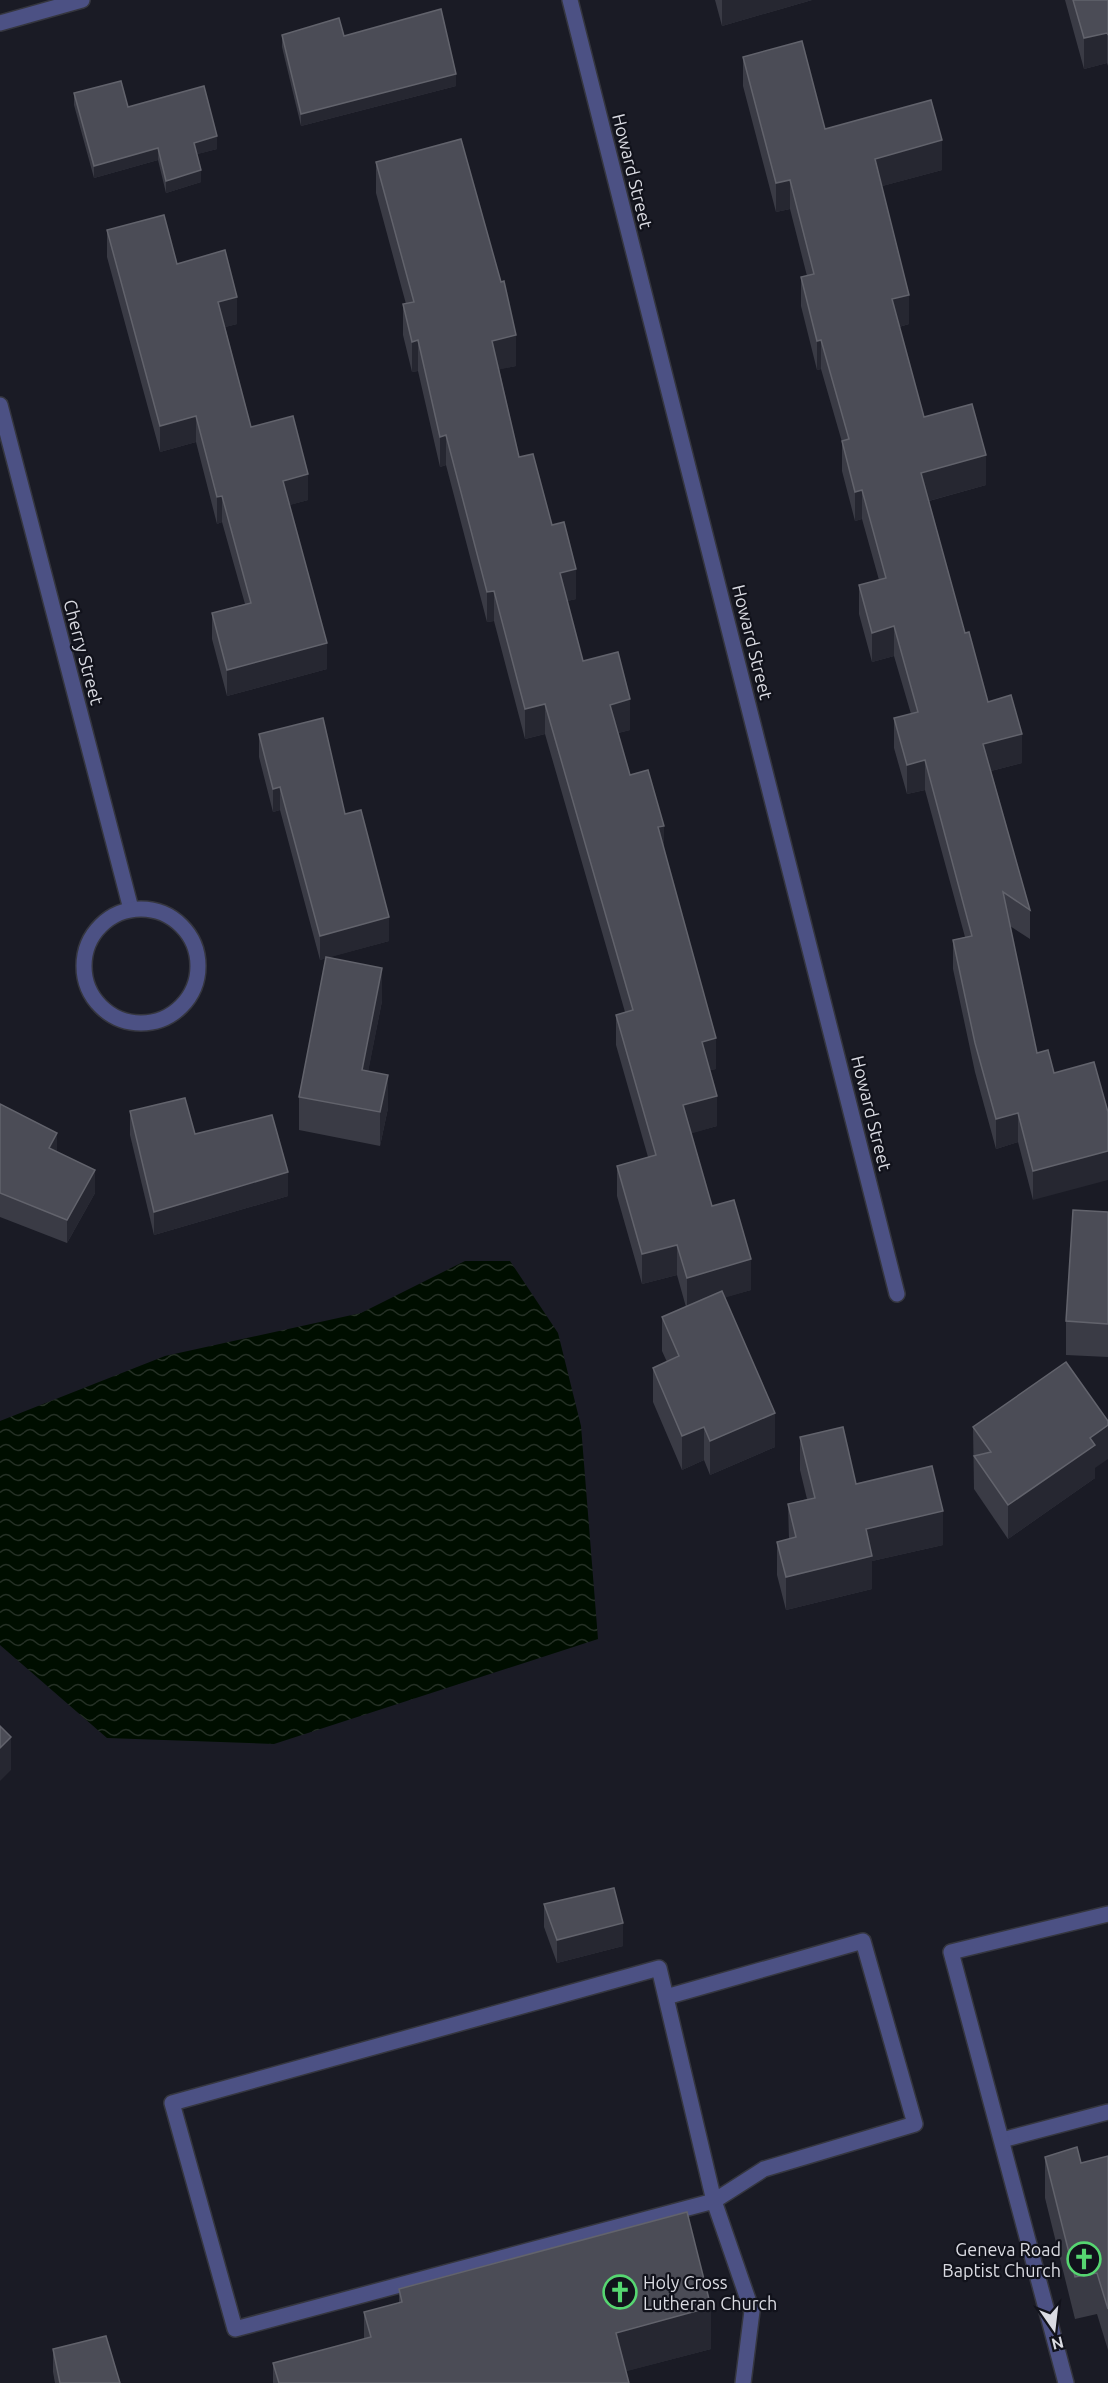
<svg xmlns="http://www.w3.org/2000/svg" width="1108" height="2383" font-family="Ubuntu,sans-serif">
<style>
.water{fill:url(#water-waves)}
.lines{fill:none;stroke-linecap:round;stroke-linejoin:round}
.lane-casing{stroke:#35363f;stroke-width:18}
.street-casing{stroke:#35363f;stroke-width:18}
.lane{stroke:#4c5184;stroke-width:15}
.street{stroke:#4c5184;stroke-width:15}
.wall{fill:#3a3b45}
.shaded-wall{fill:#262731}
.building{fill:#4b4c56;stroke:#62636c;stroke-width:1.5}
.labels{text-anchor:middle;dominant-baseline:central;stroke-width:4.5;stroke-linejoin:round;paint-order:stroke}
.street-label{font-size:18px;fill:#dadbe2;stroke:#11121b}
.poi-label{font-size:18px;fill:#dadbe2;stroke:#11121b;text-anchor:end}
</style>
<defs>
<pattern id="water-waves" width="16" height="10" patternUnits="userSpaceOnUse" patternTransform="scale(1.5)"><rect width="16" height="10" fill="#000e00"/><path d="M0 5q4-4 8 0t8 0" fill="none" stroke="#253025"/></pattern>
</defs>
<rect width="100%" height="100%" fill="#1a1b25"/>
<path class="water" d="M 465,1261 L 510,1261 L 558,1333 L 581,1426 L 598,1639 L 274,1744 L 107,1738 L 0,1645 L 0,1421 L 165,1356 L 361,1313 Z"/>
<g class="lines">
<defs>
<g id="lane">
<path d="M 666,1997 L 863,1941 L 915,2124 L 764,2169 L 714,2201 L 235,2329 L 172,2103 L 659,1968 L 714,2201 L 752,2311 L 743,2383"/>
<path d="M 1002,2140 L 1108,2112"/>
<path d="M 1066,2383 L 951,1952 L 1108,1914"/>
</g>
<g id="street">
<path d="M 570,0 L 897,1294"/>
<path d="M 0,23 L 82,0"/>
<path d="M 0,405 L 131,909"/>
<circle cx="141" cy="966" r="57"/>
</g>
</defs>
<use href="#lane" class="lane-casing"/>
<use href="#street" class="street-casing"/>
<use href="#lane" class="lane"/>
<use href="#street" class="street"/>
</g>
<g class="wall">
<path d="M 715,0 L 812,0 L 722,26 Z"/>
<path d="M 1065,0 L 1108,0 L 1108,66 L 1107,63 L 1084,69 Z"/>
<path d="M 282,35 L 344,36 L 456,86 L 301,126 L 282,47 Z"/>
<path d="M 743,57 L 825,129 L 942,170 L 882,186 L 909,324 L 899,327 L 924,417 L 986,485 L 929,501 L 965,633 L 988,702 L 1022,763 L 991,771 L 1030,910 L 1030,939 L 1010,926 L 1037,1053 L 1033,1200 L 1018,1142 L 996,1149 L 975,1072 L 953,969 L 953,940 L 965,937 L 925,790 L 907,794 L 894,748 L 894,718 L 911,714 L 894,656 L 872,662 L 859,614 L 859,585 L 879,580 L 862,519 L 855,521 L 842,471 L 842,442 L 821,369 L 817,370 L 801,306 L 801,277 L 807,276 L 790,209 L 776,212 L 743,86 Z"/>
<path d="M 74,93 L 128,107 L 217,149 L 197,154 L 201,182 L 166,193 L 158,160 L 94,178 L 74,105 Z"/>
<path d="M 376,162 L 516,366 L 499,369 L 519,457 L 552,525 L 576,599 L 567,601 L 583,661 L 630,730 L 618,733 L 630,775 L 664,849 L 716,1069 L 710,1070 L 717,1126 L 691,1133 L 712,1206 L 751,1290 L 725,1297 L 775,1447 L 710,1475 L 704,1460 L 682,1470 L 653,1402 L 653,1368 L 667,1362 L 662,1351 L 662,1317 L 686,1307 L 677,1275 L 642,1284 L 617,1196 L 617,1166 L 648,1157 L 616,1045 L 616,1015 L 625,1012 L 545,734 L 525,739 L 494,621 L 487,622 L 446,465 L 440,467 L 418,371 L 412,372 L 403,335 L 403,304 L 406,304 L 376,193 Z"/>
<path d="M 107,230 L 177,264 L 237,324 L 225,327 L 251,427 L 308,500 L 289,505 L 327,669 L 227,696 L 212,639 L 212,613 L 245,604 L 222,522 L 217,524 L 196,442 L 160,452 L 107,257 Z"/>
<path d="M 259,734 L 345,814 L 389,941 L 329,957 L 382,1001 L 368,1071 L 388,1108 L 380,1146 L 299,1130 L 299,1097 L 326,958 L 320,960 L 280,810 L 273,812 L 259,757 Z"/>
<path d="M 0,1104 L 57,1152 L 95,1193 L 67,1243 L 0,1217 Z"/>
<path d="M 130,1111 L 195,1134 L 288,1196 L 154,1235 L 130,1135 Z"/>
<path d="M 1108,1212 L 1108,1357 L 1066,1355 L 1066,1321 Z"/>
<path d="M 973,1427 L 1095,1468 L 1095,1478 L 1008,1539 L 974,1489 Z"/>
<path d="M 800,1437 L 856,1484 L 943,1545 L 872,1561 L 872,1589 L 786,1610 L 777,1575 L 777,1542 L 789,1539 L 788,1504 L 807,1499 L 800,1470 Z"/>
<path d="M 544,1904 L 623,1946 L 557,1963 L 544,1927 Z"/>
<path d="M 1108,2156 L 1108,2350 L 1097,2314 L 1075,2319 L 1045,2198 L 1045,2157 L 1081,2163 Z"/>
<path d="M 399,2289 L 711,2349 L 626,2371 L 629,2383 L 273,2383 L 273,2363 L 364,2339 L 364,2312 L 399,2303 Z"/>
<path d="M 53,2349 L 120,2383 L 55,2383 L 53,2372 Z"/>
</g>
<g class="shaded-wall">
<path d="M 722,0 L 812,0 L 722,26 Z"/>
<path d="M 1107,33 L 1107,63 L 1084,69 L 1084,38 Z"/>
<path d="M 456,74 L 456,86 L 301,126 L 301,114 Z"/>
<path d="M 217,136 L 217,149 L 194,155 L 194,143 Z"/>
<path d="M 942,140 L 942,170 L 875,188 L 875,159 Z"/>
<path d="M 158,148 L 158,160 L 94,178 L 94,166 Z"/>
<path d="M 201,170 L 201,182 L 166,193 L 166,181 Z"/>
<path d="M 790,180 L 790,209 L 776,212 L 776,183 Z"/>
<path d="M 909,295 L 909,324 L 892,329 L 892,299 Z"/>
<path d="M 237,297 L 237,324 L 218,329 L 218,302 Z"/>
<path d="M 516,335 L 516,366 L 492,371 L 492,341 Z"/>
<path d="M 418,340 L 418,371 L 412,372 L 412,342 Z"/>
<path d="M 821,340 L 821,369 L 817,370 L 817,341 Z"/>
<path d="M 196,416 L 196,442 L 160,452 L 160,426 Z"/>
<path d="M 446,435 L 446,465 L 440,467 L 440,437 Z"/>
<path d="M 986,455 L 986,485 L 921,503 L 921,473 Z"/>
<path d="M 308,474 L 308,500 L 283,507 L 283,481 Z"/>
<path d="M 862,490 L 862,519 L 855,521 L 855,492 Z"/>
<path d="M 222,496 L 222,522 L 217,524 L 217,497 Z"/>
<path d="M 576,569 L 576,599 L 560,603 L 560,573 Z"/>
<path d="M 494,591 L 494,621 L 487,622 L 487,592 Z"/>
<path d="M 894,626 L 894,656 L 872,662 L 872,633 Z"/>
<path d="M 327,643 L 327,669 L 227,696 L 227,670 Z"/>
<path d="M 630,699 L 630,730 L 610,735 L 610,705 Z"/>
<path d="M 545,704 L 545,734 L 525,739 L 525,709 Z"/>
<path d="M 1022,734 L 1022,763 L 983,773 L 983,744 Z"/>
<path d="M 925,760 L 925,790 L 907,794 L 907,765 Z"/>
<path d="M 280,787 L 280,810 L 273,812 L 273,789 Z"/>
<path d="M 664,826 L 664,856 L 658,827 Z"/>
<path d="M 389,917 L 389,941 L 320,960 L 320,936 Z"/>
<path d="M 382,968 L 382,1001 L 362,1103 L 362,1070 Z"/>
<path d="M 716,1038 L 716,1069 L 702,1072 L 702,1042 Z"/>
<path d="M 388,1075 L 388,1108 L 380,1146 L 380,1112 Z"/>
<path d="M 717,1096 L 717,1126 L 683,1136 L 683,1105 Z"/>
<path d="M 1018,1113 L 1018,1142 L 996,1149 L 996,1119 Z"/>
<path d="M 57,1133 L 57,1156 L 49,1148 Z"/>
<path d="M 1108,1151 L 1108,1180 L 1033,1200 L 1033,1171 Z"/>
<path d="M 95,1170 L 95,1193 L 67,1243 L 67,1220 Z"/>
<path d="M 288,1172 L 288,1196 L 154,1235 L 154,1212 Z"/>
<path d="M 677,1245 L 677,1275 L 642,1284 L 642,1254 Z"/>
<path d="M 751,1259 L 751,1290 L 687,1309 L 687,1278 Z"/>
<path d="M 775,1413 L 775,1447 L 710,1475 L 710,1441 Z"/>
<path d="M 1108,1425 L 1108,1459 L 1095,1468 L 1095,1478 L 1008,1539 L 1008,1505 L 1090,1438 Z"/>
<path d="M 704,1427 L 704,1460 L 682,1470 L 682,1436 Z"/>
<path d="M 943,1511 L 943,1545 L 872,1561 L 872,1589 L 786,1610 L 786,1577 L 866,1529 Z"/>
<path d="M 11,1737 L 11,1770 L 0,1781 L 0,1748 Z"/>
<path d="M 623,1923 L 623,1946 L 557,1963 L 557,1940 Z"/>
<path d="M 711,2307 L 711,2349 L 616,2374 L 616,2333 Z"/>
</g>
<g class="building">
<path d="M 1073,0 L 1108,0 L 1108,35 L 1107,33 L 1084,38 Z"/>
<path d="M 441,9 L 456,74 L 301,114 L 282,35 L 339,18 L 344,36 Z"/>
<path d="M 802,41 L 825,129 L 931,100 L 942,140 L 875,159 L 909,295 L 892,299 L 924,417 L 972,404 L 986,455 L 921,473 L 965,633 L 969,632 L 988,702 L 1011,695 L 1022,734 L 983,744 L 1030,910 L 1003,892 L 1037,1053 L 1048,1050 L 1054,1073 L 1094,1062 L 1108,1112 L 1108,1151 L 1033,1171 L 1018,1113 L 996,1119 L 975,1043 L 953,940 L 972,936 L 925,760 L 907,765 L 894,718 L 918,712 L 894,626 L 872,633 L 859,585 L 886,578 L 862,490 L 855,492 L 842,441 L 849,439 L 821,340 L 817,341 L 801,277 L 814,274 L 790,180 L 776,183 L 743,57 Z"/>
<path d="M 121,81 L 128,107 L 204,86 L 217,136 L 194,143 L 201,170 L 166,181 L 158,148 L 94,166 L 74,93 Z"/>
<path d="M 461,139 L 501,282 L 504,281 L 516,335 L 492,341 L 519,457 L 533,454 L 552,525 L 564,522 L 576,569 L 560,573 L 583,661 L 618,652 L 630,699 L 610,705 L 630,775 L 648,770 L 664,826 L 658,827 L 716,1038 L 702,1042 L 717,1096 L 683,1105 L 712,1206 L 734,1200 L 751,1259 L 687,1278 L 677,1245 L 642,1254 L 617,1166 L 656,1155 L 616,1015 L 633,1010 L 545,704 L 525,709 L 494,591 L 487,592 L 446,435 L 440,437 L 418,340 L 412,342 L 403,304 L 414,302 L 376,162 Z"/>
<path d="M 164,215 L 177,264 L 225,250 L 237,297 L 218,302 L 251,427 L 293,416 L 308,474 L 283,481 L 327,643 L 227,670 L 212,613 L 251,603 L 222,496 L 217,497 L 196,416 L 160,426 L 107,230 Z"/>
<path d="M 323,718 L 345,814 L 361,810 L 389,917 L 320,936 L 280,787 L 273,789 L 259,734 Z"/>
<path d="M 326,957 L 382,968 L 362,1070 L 388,1075 L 380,1112 L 299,1097 Z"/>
<path d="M 185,1098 L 195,1134 L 272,1115 L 288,1172 L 154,1212 L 130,1111 Z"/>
<path d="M 0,1104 L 57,1133 L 49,1148 L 95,1170 L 67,1220 L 0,1193 Z"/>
<path d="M 1073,1210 L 1108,1212 L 1108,1324 L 1066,1321 Z"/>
<path d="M 722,1291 L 775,1413 L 710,1441 L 704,1427 L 682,1436 L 653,1368 L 679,1356 L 662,1317 Z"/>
<path d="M 1066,1362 L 1108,1421 L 1108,1425 L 1090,1438 L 1095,1445 L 1008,1505 L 974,1456 L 991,1452 L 973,1427 Z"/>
<path d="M 843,1427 L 856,1484 L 932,1466 L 943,1511 L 866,1529 L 872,1556 L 786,1577 L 777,1542 L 796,1537 L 788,1504 L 815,1498 L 800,1437 Z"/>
<path d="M 0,1726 L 11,1737 L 0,1748 Z"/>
<path d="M 614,1888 L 623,1923 L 557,1940 L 544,1904 Z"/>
<path d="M 1077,2147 L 1081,2163 L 1108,2156 L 1108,2309 L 1097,2273 L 1075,2277 L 1045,2157 Z"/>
<path d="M 687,2212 L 711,2307 L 616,2333 L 629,2383 L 279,2383 L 273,2363 L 371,2337 L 364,2312 L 402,2302 L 399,2289 Z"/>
<path d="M 106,2336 L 120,2383 L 60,2383 L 53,2349 Z"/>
</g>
<defs>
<symbol id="church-ring" viewBox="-11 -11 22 22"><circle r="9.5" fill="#11121b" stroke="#56d671" stroke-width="1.5"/><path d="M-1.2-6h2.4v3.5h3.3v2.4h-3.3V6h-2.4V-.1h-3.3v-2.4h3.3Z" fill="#56d671"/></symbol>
</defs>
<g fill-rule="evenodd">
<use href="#church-ring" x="1065" y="2240" width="38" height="38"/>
<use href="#church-ring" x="601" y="2273" width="38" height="38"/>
</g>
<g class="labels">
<g class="street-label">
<text transform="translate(633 171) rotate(76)">Howard Street</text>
<text transform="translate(753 642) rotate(76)">Howard Street</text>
<text transform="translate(84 652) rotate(75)">Cherry Street</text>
<text transform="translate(872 1113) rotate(76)">Howard Street</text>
</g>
<g class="poi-label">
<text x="1061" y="2249">Geneva Road<tspan x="1061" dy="21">Baptist Church</tspan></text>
<text x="643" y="2282" text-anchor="start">Holy Cross<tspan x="643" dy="21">Lutheran Church</tspan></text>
</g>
</g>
<g transform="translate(1054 2329) rotate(166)" stroke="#11121b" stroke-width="4.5" paint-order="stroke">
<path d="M0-4.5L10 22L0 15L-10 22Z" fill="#dadbe2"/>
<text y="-9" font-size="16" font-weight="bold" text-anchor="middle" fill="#dadbe2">N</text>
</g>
</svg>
